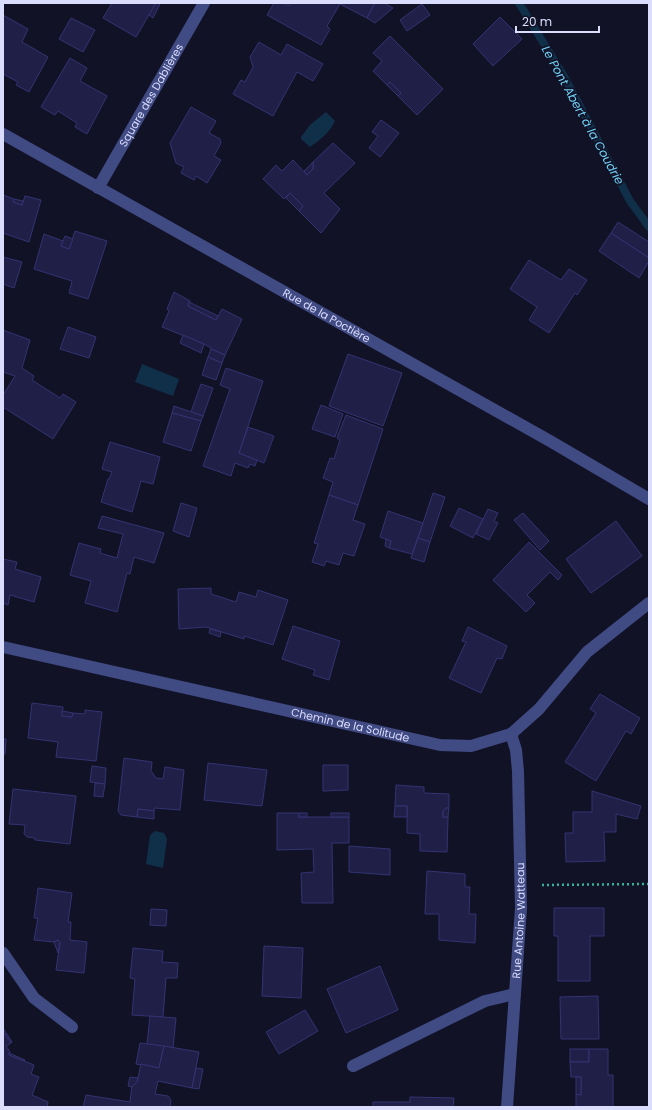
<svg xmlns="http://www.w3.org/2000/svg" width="652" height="1110" font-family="Poppins,sans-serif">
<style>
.water{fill:#102f48}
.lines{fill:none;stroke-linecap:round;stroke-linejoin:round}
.stream{stroke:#102f48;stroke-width:8}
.building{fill:#201f47;stroke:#333372}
.path{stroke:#38b395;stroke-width:2.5;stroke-dasharray:2 3;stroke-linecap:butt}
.minor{stroke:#404a83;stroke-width:12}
.labels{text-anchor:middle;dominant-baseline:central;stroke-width:3.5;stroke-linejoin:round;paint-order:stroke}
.street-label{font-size:11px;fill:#dbddfd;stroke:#121227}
.water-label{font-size:12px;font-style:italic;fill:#70d0f6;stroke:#121227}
</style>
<rect width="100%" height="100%" fill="#121227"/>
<g class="water">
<path d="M 326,112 L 335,121 C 329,133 320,140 310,147 L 301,139 L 301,137 L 310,125 Z"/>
<path d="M 142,364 L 179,379 L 173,396 L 135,382 Z"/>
<path d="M 155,831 L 164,833 L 167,839 L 163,868 L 146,864 L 150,835 Z"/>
</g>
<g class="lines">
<path class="stream" d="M 519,3 L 565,78 L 630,201 L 649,227"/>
</g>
<g class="building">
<path d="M 112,3 L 156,3 L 136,37 L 103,18 Z"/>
<path d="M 156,3 L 160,4 L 153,18 L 149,15 Z"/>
<path d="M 274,3 L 283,3 L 289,6 L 290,3 L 375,3 L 367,18 L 340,4 L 327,26 L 330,29 L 321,45 L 267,15 Z"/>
<path d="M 375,3 L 384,3 L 393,8 L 375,23 L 367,18 Z"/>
<path d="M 422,4 L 430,15 L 407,31 L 400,20 Z"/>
<path d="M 3,15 L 28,29 L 22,42 L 48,57 L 29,92 L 16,85 L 18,82 L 3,74 Z"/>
<path d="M 500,17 L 522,39 L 493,66 L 473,44 Z"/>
<path d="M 71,18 L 95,30 L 83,52 L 59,39 Z"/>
<path d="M 390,36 L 443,89 L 417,115 L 398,96 L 401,93 L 390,82 L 387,85 L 373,71 L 382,61 L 373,53 Z"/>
<path d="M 259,42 L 281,55 L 287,44 L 323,64 L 313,81 L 297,72 L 273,116 L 233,94 L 241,80 L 245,82 L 253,67 L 250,57 Z"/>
<path d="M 70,58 L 87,68 L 80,81 L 107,96 L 87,134 L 75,127 L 77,123 L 58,111 L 55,115 L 41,107 Z"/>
<path d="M 390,82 L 401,93 L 398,96 L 387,85 Z"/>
<path d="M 191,107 L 216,121 L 209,133 L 220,139 L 221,143 L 214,156 L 221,160 L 207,183 L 196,176 L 194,180 L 181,173 L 184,167 L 176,163 L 170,143 Z"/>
<path d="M 381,120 L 399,133 L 380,157 L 369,148 L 378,136 L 372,132 Z"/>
<path d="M 333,143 L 355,163 L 324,193 L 340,209 L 321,233 L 299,211 L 303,206 L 290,193 L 284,199 L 263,179 L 276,165 L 282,171 L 293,160 L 307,175 L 313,169 L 313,162 Z"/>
<path d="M 313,162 L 313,169 L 307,175 L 304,171 Z"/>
<path d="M 290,193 L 303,206 L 299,211 L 286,198 Z"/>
<path d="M 3,195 L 14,199 L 13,202 L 22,205 L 25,196 L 41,200 L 29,242 L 3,233 Z"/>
<path d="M 14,199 L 23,201 L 22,205 L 13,202 Z"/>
<path d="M 618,222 L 649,242 L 649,258 L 611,233 Z"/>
<path d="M 75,231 L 107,241 L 88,299 L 69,293 L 72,281 L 34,269 L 44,234 L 63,241 L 61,246 L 69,249 Z"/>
<path d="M 611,233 L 649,258 L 649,261 L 639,278 L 599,251 Z"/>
<path d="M 65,236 L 73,239 L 69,249 L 61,246 Z"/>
<path d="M 3,257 L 22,262 L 14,288 L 3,284 Z"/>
<path d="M 529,260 L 561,280 L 569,269 L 587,280 L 577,295 L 575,293 L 549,333 L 529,320 L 537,307 L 510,289 Z"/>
<path d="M 174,292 L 190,301 L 188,306 L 216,320 L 222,309 L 242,319 L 225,355 L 211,349 L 211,348 L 204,344 L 162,327 L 169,311 L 167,309 Z"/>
<path d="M 189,302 L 218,316 L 216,320 L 188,306 Z"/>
<path d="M 68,327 L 96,337 L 89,358 L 60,349 Z"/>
<path d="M 3,330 L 30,340 L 22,368 L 34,376 L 32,380 L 60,398 L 63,394 L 76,402 L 53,439 L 3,407 L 3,395 L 15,376 L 3,372 Z"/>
<path d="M 183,335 L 204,344 L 201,353 L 180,343 Z"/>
<path d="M 211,349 L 225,355 L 222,363 L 208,357 Z"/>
<path d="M 348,354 L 402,373 L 383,426 L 329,406 Z"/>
<path d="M 208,357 L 222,363 L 216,380 L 202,375 Z"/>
<path d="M 226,368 L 263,381 L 239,453 L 257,460 L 255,466 L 250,464 L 248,468 L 235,463 L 231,476 L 203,466 L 230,389 L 220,385 Z"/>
<path d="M 201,384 L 213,388 L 203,416 L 191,412 Z"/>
<path d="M 321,405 L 343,414 L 335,437 L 312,429 Z"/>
<path d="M 174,406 L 203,416 L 201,421 L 172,413 Z"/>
<path d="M 172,413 L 201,421 L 191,451 L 163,442 Z"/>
<path d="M 346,415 L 383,429 L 358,505 L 329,495 L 333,482 L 323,478 L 330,458 L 334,459 L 340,440 L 337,438 Z"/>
<path d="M 248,427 L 274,436 L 264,463 L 239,453 Z"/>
<path d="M 110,442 L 160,457 L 153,484 L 141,481 L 132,512 L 101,502 L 108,479 L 109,479 L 112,472 L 102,469 Z"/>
<path d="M 433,493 L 445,497 L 430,542 L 418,538 Z"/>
<path d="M 329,495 L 358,505 L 353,520 L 365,524 L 354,556 L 343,553 L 339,565 L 326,561 L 324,566 L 312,562 L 318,544 L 314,543 Z"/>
<path d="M 181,503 L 197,508 L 189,537 L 173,531 Z"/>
<path d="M 459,508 L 483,519 L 473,538 L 450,526 Z"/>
<path d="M 488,509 L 498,513 L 494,521 L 498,523 L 489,540 L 476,534 Z"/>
<path d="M 388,511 L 423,523 L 412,554 L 389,548 L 391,541 L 380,537 Z"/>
<path d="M 523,513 L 549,541 L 540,550 L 514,520 Z"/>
<path d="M 102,516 L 164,533 L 154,563 L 134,557 L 130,574 L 127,573 L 117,612 L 85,603 L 91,581 L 70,575 L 79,543 L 101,549 L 100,553 L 117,558 L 123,534 L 98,528 Z"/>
<path d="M 616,521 L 642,556 L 591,593 L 566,559 Z"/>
<path d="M 418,538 L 430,542 L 424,562 L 411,558 Z"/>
<path d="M 386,539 L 391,541 L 389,548 L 385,546 Z"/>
<path d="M 529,542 L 562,575 L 558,580 L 550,572 L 527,595 L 535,603 L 526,612 L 493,580 Z"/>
<path d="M 3,559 L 17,562 L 15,569 L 41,577 L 34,602 L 10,595 L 8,605 L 3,603 Z"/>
<path d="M 211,588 L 211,594 L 236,602 L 239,592 L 256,597 L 258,590 L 288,600 L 273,645 L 244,636 L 244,639 L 206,627 L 179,629 L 178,589 Z"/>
<path d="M 293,626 L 340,641 L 329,680 L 313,675 L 315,670 L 282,659 Z"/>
<path d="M 468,627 L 507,646 L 502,659 L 497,658 L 481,693 L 449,678 L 466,642 L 462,641 Z"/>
<path d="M 210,629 L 221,632 L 220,637 L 209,633 Z"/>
<path d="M 600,694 L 640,718 L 631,734 L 626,731 L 596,781 L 565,762 L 596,713 L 590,709 Z"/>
<path d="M 32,703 L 63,707 L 62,716 L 72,717 L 73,713 L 85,714 L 85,710 L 102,712 L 96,761 L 56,757 L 58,742 L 28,738 Z"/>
<path d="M 62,711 L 73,713 L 72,717 L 62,716 Z"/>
<path d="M 3,739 L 6,739 L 5,754 L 3,754 Z"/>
<path d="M 124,758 L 152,762 L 151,771 L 156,778 L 163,779 L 165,767 L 184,770 L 180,810 L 155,808 L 154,811 L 138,809 L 137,817 L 121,815 L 118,811 Z"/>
<path d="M 208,763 L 267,770 L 262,806 L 204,800 Z"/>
<path d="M 323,765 L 348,765 L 348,790 L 323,791 Z"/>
<path d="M 92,766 L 106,768 L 105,784 L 90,782 Z"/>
<path d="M 95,783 L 105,784 L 103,797 L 94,796 Z"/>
<path d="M 396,785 L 424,787 L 424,793 L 449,794 L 449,808 L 446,808 L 443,811 L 443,817 L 448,817 L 447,852 L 420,851 L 420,834 L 407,833 L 407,806 L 395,806 Z"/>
<path d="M 13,789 L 76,796 L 70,844 L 35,840 L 35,838 L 27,837 L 24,834 L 25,825 L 9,824 Z"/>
<path d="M 592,791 L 641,806 L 637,819 L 616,814 L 616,832 L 604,832 L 605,861 L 566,862 L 565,833 L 573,833 L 573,812 L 592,812 Z"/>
<path d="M 395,806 L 407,806 L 407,817 L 394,817 Z"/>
<path d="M 446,808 L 449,808 L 448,817 L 443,817 L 443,811 Z"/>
<path d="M 138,809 L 154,811 L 154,819 L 137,817 Z"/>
<path d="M 277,813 L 299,813 L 299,817 L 349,817 L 349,843 L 332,843 L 333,903 L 302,903 L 301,873 L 314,872 L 313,849 L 277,850 Z"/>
<rect x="299" y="813" width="8" height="4"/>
<rect x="331" y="813" width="18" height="4"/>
<path d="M 349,846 L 390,849 L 390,875 L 349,872 Z"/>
<path d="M 427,871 L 465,874 L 465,887 L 470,887 L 469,914 L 476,914 L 475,943 L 439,940 L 439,914 L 425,914 Z"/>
<path d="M 38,888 L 72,893 L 68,922 L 71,922 L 70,940 L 87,942 L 84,973 L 56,970 L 60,943 L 58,940 L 54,942 L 34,940 L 38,918 L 34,918 Z"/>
<path d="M 554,908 L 604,908 L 604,936 L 590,936 L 590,981 L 558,981 L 558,936 L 554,936 Z"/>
<path d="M 151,909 L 167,910 L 166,926 L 150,925 Z"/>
<path d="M 58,940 L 60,943 L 58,953 L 54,942 Z"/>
<path d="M 264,946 L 303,948 L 301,998 L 262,996 Z"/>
<path d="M 133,948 L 163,951 L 162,962 L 178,963 L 177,978 L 166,978 L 163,1017 L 132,1015 L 135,979 L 130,978 Z"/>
<path d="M 380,966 L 398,1010 L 346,1033 L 327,989 Z"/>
<path d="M 598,996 L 599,1039 L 561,1039 L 560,997 Z"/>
<path d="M 305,1010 L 318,1031 L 279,1054 L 266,1032 Z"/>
<path d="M 150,1016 L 176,1018 L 173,1048 L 147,1044 Z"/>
<path d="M 3,1028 L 12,1042 L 11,1043 L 3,1032 Z"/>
<path d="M 3,1032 L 11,1043 L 6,1046 L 10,1052 L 9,1055 L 34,1065 L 31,1074 L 39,1077 L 32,1095 L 48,1102 L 47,1107 L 3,1107 L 4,1103 L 3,1102 Z"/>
<path d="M 140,1043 L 164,1046 L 159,1068 L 136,1064 Z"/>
<path d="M 164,1046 L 199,1052 L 192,1088 L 158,1081 L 155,1094 L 168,1096 L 171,1100 L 170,1107 L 83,1107 L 86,1095 L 130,1102 L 132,1085 L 137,1082 L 141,1064 L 159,1068 Z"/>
<rect x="570" y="1049" width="19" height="13"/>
<path d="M 589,1049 L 608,1049 L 608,1075 L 613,1075 L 613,1107 L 576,1107 L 576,1094 L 581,1095 L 581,1077 L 571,1077 L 570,1062 L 589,1062 Z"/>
<path d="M 9,1053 L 25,1060 L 24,1061 L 9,1055 Z"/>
<path d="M 196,1068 L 203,1069 L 199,1089 L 192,1088 Z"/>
<path d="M 130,1077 L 138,1078 L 137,1082 L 132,1087 L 128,1086 Z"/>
<path d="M 576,1077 L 581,1077 L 581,1095 L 576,1094 Z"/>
<path d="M 410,1097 L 454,1098 L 453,1107 L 373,1107 L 373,1102 L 410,1102 Z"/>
</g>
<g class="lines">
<path class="path" d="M 542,885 L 649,884"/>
<g class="minor">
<path id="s1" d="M 3,134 L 550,441 L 649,499"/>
<path id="s2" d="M 98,188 L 204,3"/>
<path id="s3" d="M 3,647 L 440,745 L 471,746 L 511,734 L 539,709 L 587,652 L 649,603"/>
<path d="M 3,953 L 34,998 L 72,1027"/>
<path d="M 353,1066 L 485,1001 L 515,994"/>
<path id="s4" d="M 507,1107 L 521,908 L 518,771 L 516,750 L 511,734"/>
</g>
</g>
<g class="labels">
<g class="street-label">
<text stroke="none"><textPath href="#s2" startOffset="107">Square des Dablières</textPath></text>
<text stroke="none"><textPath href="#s1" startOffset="371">Rue de la Poctière</textPath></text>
<text stroke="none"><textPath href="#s3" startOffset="356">Chemin de la Solitude</textPath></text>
<text stroke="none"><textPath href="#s4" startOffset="187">Rue Antoine Watteau</textPath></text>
</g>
<g class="water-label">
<text transform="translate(583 115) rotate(61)">Le Pont Abert à la Coudrie</text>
</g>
</g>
<rect width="652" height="1110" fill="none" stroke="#dbddfd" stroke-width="8"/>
<path d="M516 26v6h83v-6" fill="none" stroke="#dbddfd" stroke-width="2"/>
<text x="522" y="26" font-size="12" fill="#dbddfd" stroke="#121227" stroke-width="3" paint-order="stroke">20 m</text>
</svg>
